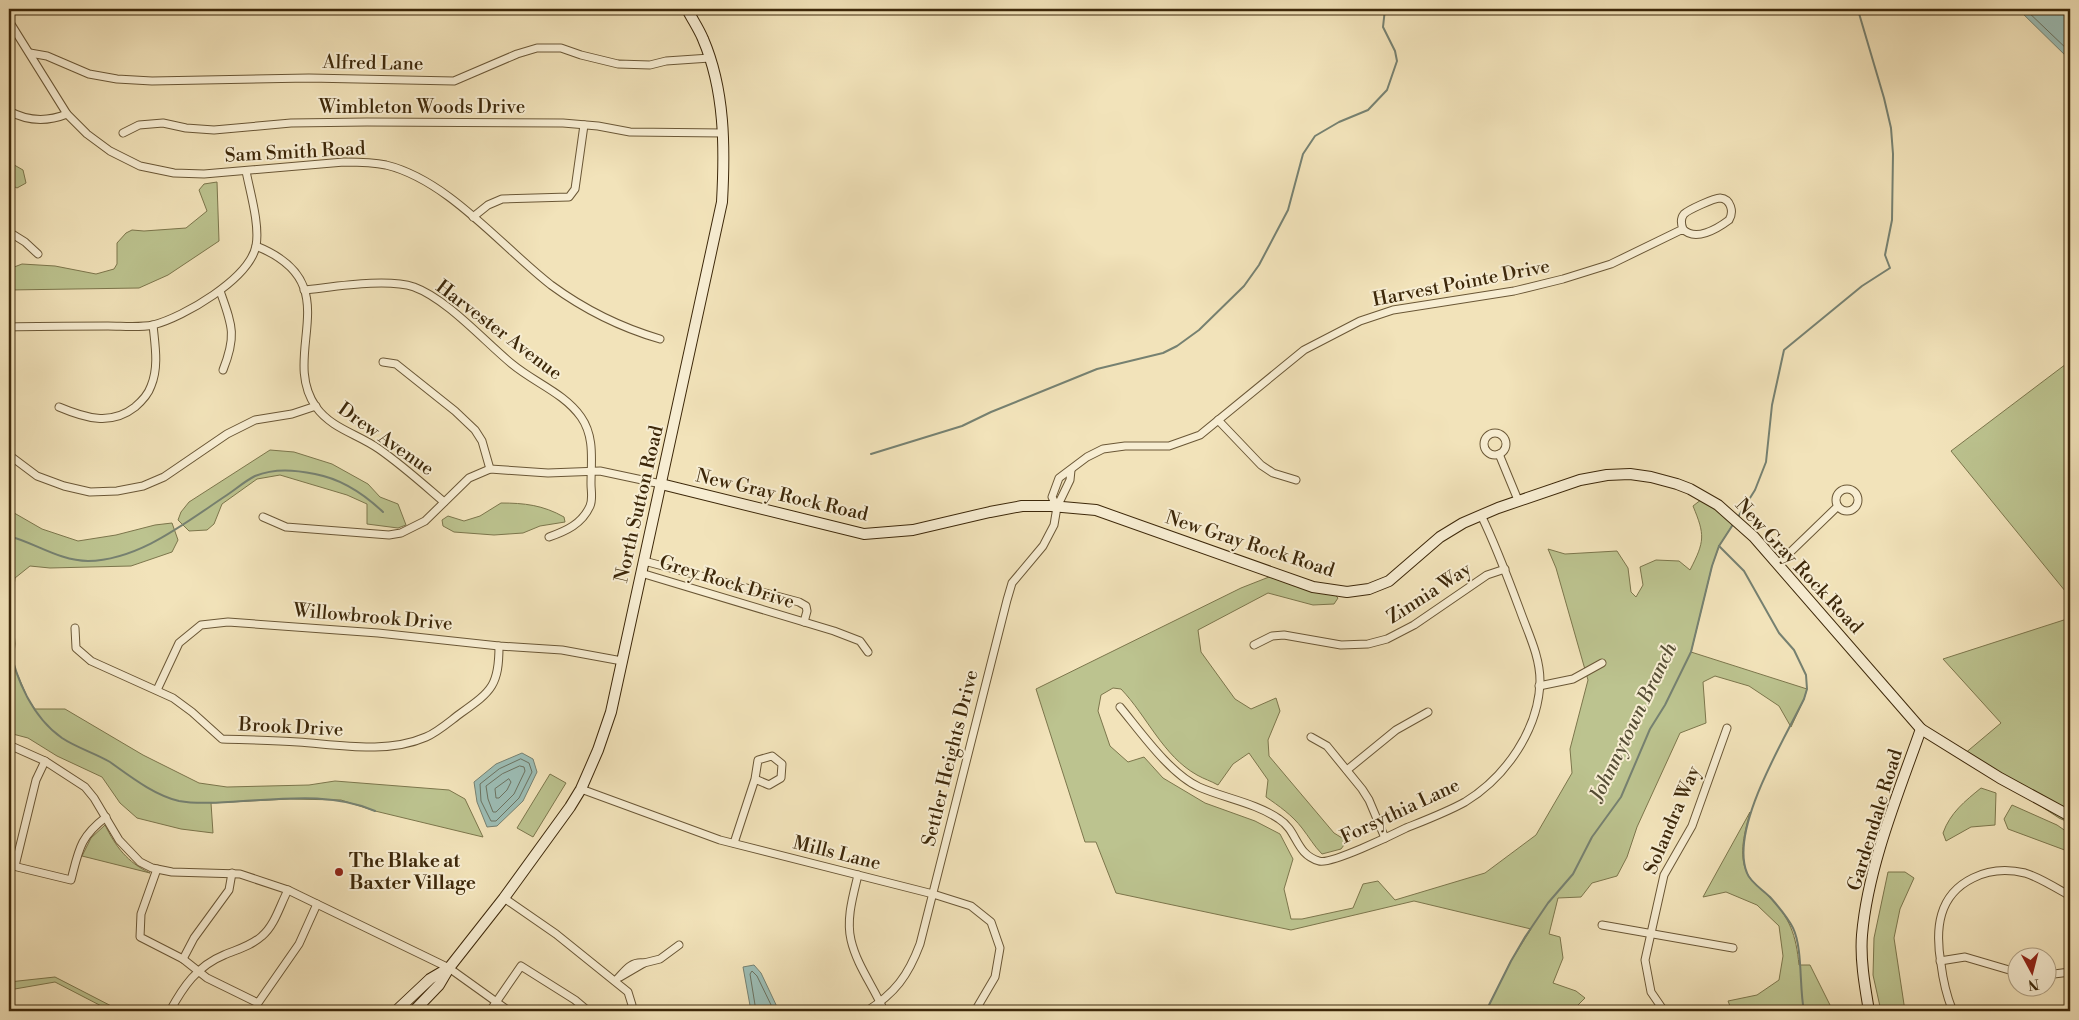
<svg xmlns="http://www.w3.org/2000/svg" width="2079" height="1020" font-family="'Libre Bodoni',serif">
<style>
.green{fill:#bcc38f;stroke:#7c764c}
.water{fill:#9cbdb5;stroke:#768171}
.lines{fill:none;stroke-linecap:round;stroke-linejoin:round}
.shore{stroke:#6c7260;stroke-width:1}
.stream{stroke:#768171;stroke-width:2}
.street-casing{stroke:#6a5736;stroke-width:9}
.secondary-casing{stroke:#3d280a;stroke-width:12}
.street{stroke:#f7edd2;stroke-width:7}
.secondary{stroke:#f7edd2;stroke-width:10}
.poi-dot{fill:#8f2418;stroke:#f7edd2;stroke-width:2}
.labels{text-anchor:middle;dominant-baseline:central;stroke-width:4;stroke-linejoin:round;paint-order:stroke}
.street-label{font-size:19px;fill:#3d280a;stroke:#f7edd2}
.poi-label{font-size:19px;font-weight:bold;fill:#3d280a;stroke:#f7edd2;text-anchor:start}
.water-label{font-size:20px;font-style:italic;fill:#554d35;stroke:#f7edd2}
</style>
<rect width="100%" height="100%" fill="#f2e3ba"/>
<filter id="stains"><feTurbulence type="fractalNoise" baseFrequency=".004" numOctaves="4"/><feColorMatrix values="0 0 0 0 .2 0 0 0 0 .09 0 0 0 0 .02 0 0 0 .5 -.17"/></filter>
<radialGradient id="worn" r=".72"><stop offset=".6" stop-color="#630" stop-opacity="0"/><stop offset="1" stop-color="#630" stop-opacity=".3"/></radialGradient>
<g class="green">
<path d="M 9,162 L 23,170 L 26,183 L 17,188 L 9,184 Z"/>
<path d="M 217,182 L 219,241 L 168,275 L 139,288 L 9,290 L 9,269 L 22,264 L 55,266 L 96,274 L 114,269 L 117,264 L 117,243 L 126,233 L 132,230 L 144,231 L 186,228 L 207,211 L 199,190 L 204,184 Z"/>
<path d="M 2070,361 L 2070,597 L 1951,451 Z"/>
<path d="M 270,450 L 294,452 L 332,464 L 368,484 L 380,497 L 398,504 L 406,525 L 398,528 L 367,524 L 367,504 L 347,495 L 280,475 L 257,479 L 222,504 L 214,524 L 207,530 L 189,531 L 178,520 L 181,512 L 189,502 Z"/>
<path d="M 1702,499 L 1718,510 L 1733,524 L 1719,546 L 1712,566 L 1691,652 L 1807,689 L 1804,699 L 1791,727 L 1779,706 L 1749,686 L 1715,676 L 1703,682 L 1706,723 L 1680,733 L 1637,827 L 1627,857 L 1617,876 L 1592,883 L 1581,897 L 1558,898 L 1549,934 L 1560,937 L 1563,958 L 1553,983 L 1576,991 L 1585,998 L 1572,1011 L 1486,1011 L 1511,961 L 1531,929 L 1414,901 L 1291,930 L 1116,893 L 1096,842 L 1085,842 L 1036,689 L 1241,588 L 1269,577 L 1333,593 L 1338,598 L 1334,604 L 1313,605 L 1268,593 L 1198,630 L 1201,652 L 1235,699 L 1251,709 L 1276,698 L 1280,711 L 1268,740 L 1269,756 L 1334,833 L 1347,841 L 1341,849 L 1322,854 C 1314,846 1309,837 1302,828 C 1292,815 1279,806 1266,797 L 1268,780 L 1249,753 L 1233,764 L 1218,785 C 1211,781 1204,779 1197,775 C 1163,756 1147,716 1121,689 L 1113,688 L 1101,695 L 1098,711 L 1110,746 L 1128,762 L 1144,757 L 1163,778 L 1205,803 L 1255,821 L 1280,834 L 1293,859 L 1284,889 L 1291,919 L 1302,919 L 1353,908 L 1363,884 L 1378,881 L 1395,900 L 1485,873 L 1536,835 L 1572,773 L 1570,749 L 1588,680 L 1556,568 L 1548,549 L 1565,554 L 1617,551 L 1628,568 L 1631,592 L 1636,597 L 1643,585 L 1640,567 L 1656,560 L 1679,561 L 1690,570 C 1705,541 1705,535 1693,506 Z"/>
<path d="M 501,503 C 524,503 543,505 564,517 L 565,522 L 540,526 L 523,533 L 494,535 L 454,532 L 443,526 L 442,520 L 448,516 L 464,521 L 480,516 Z"/>
<path d="M 9,510 L 42,529 L 78,541 L 116,535 L 155,525 L 172,523 L 178,540 L 172,552 L 131,566 L 50,568 L 30,566 L 15,578 L 12,605 L 15,644 L 13,664 L 28,699 L 35,709 L 65,709 L 143,755 L 199,783 L 227,787 L 309,785 L 335,781 L 449,790 L 465,799 L 483,837 L 375,811 L 341,800 L 290,799 L 211,803 L 213,833 L 181,829 L 137,818 L 120,803 L 102,777 L 57,756 L 28,738 L 9,733 Z"/>
<path d="M 2070,618 L 2070,823 L 2059,818 L 1963,755 L 2001,723 L 1943,659 Z"/>
<path d="M 550,774 L 566,783 L 533,837 L 517,828 Z"/>
<path d="M 1981,788 L 1996,793 L 1995,825 L 1971,827 L 1946,841 L 1943,833 C 1950,813 1965,801 1981,788 Z"/>
<path d="M 2012,805 L 2057,825 L 2070,834 L 2070,852 L 2008,829 L 2004,819 Z"/>
<path d="M 1750,812 C 1745,831 1738,854 1747,873 C 1750,881 1762,889 1768,896 C 1790,917 1796,935 1799,965 L 1810,965 L 1833,1011 L 1732,1011 L 1728,1001 L 1757,995 L 1779,980 L 1783,956 L 1779,926 L 1757,905 L 1726,892 L 1703,897 Z"/>
<path d="M 105,825 C 116,847 127,862 150,873 L 82,856 L 91,838 Z"/>
<path d="M 1888,872 L 1905,872 L 1914,878 L 1900,909 L 1894,938 L 1905,1011 L 1881,1011 L 1873,975 L 1874,938 Z"/>
<path d="M 55,977 L 121,1011 L 111,1011 L 55,982 L 9,990 L 9,982 Z"/>
</g>
<g class="water">
<path d="M 2018,9 L 2070,9 L 2070,60 Z"/>
<path d="M 522,753 L 533,759 L 537,772 L 523,801 L 497,826 L 487,827 L 477,802 L 474,782 L 496,764 Z"/>
<path d="M 754,965 L 761,973 L 779,1011 L 751,1011 L 743,967 Z"/>
</g>
<g class="lines">
<g class="shore">
<path d="M 2025,9 L 2070,52"/>
<path d="M 521,759 L 529,763 L 532,772 L 519,798 L 496,821 L 491,821 L 481,801 L 480,784 L 499,769 Z"/>
<path d="M 520,766 L 524,767 L 525,771 L 514,794 L 496,812 L 493,812 L 488,799 L 486,786 L 502,774 Z"/>
<path d="M 509,779 L 511,782 L 507,790 L 499,798 L 496,798 L 495,789 Z"/>
<path d="M 756,1011 L 750,974 L 752,971 L 757,976 L 774,1011"/>
</g>
<g class="stream">
<path d="M 871,454 L 962,426 L 991,412 L 1097,369 L 1163,353 L 1177,346 L 1199,330 L 1244,286 L 1259,265 L 1288,210 L 1303,154 L 1315,136 L 1339,122 L 1368,110 L 1387,90 L 1397,61 L 1395,51 L 1383,27 L 1385,9"/>
<path d="M 1738,517 L 1755,490 L 1766,462 L 1772,405 L 1784,350 L 1862,286 L 1890,268 L 1885,255 L 1892,220 L 1893,154 L 1891,128 L 1884,98 L 1858,10"/>
<path d="M 9,536 C 35,543 60,561 88,561 C 140,560 186,522 227,495 C 236,489 245,481 255,476 C 275,468 295,470 315,474 C 342,479 364,494 383,512"/>
<path d="M 1719,546 L 1744,571 L 1779,633 L 1794,650 L 1806,675 L 1807,689 L 1804,699 C 1784,740 1729,829 1747,873 C 1750,882 1763,890 1770,897 C 1778,906 1788,918 1793,928 C 1803,949 1799,987 1804,1011"/>
<path d="M 9,645 C 16,679 32,717 62,738 C 77,748 95,753 110,762 C 131,777 154,795 179,801 C 195,804 213,803 228,802 C 276,800 330,791 375,811"/>
<path d="M 1486,1011 L 1511,961 L 1525,937 L 1548,903 L 1573,874 L 1592,837 L 1621,797 L 1650,729 L 1665,705 L 1691,652 L 1712,566 L 1719,546 L 1734,523"/>
</g>
<defs>
<g id="street">
<path d="M 9,21 L 67,114 L 87,134 L 110,151 L 140,166 L 174,173 L 204,174 L 344,162 C 358,162 372,162 386,165 C 448,180 501,246 551,285 C 585,310 619,327 660,339"/>
<path d="M 30,53 L 47,56 L 89,74 L 117,79 L 152,81 L 309,78 L 454,81 L 517,54 L 537,48 L 561,48 L 581,55 L 618,64 L 650,65 L 666,61 L 710,58"/>
<path d="M 9,111 C 27,121 47,122 67,114"/>
<path d="M 123,133 L 139,125 L 163,123 L 186,128 L 214,130 L 291,123 L 367,122 L 563,123 L 598,126 L 630,132 L 723,133"/>
<path d="M 473,217 L 488,205 L 502,199 L 569,197 L 575,189 L 584,125"/>
<path d="M 9,232 L 25,242 L 38,254"/>
<path d="M 256,246 C 351,284 278,353 316,407 C 332,429 358,434 379,449 C 402,465 423,484 444,502"/>
<path d="M 304,290 C 334,287 386,278 414,287 C 447,299 484,341 512,364 C 535,383 564,393 581,417 C 595,437 591,461 591,484 C 591,491 593,499 590,506 C 582,524 566,531 549,537"/>
<path d="M 220,291 C 232,325 237,335 223,370"/>
<path d="M 9,327 C 42,326 75,326 108,326 C 122,326 139,328 153,325 C 184,317 249,279 256,246 C 260,225 250,192 246,171"/>
<path d="M 383,362 L 396,364 L 455,411 L 475,430 L 482,441 L 490,469"/>
<path d="M 59,407 C 85,418 111,426 135,407 C 142,401 148,395 151,386 C 159,367 155,345 153,325"/>
<path d="M 1218,420 L 1261,465 L 1273,473 L 1296,480"/>
<circle cx="1495" cy="444" r="11"/>
<path d="M 1499,454 L 1518,500"/>
<path d="M 9,455 L 37,476 L 64,486 L 90,492 L 117,491 L 143,486 L 164,477 L 227,434 L 255,420 L 292,414 L 316,406"/>
<circle cx="1847" cy="500" r="11"/>
<path d="M 1057,507 L 1052,497 L 1059,478 L 1087,457 L 1103,449 L 1125,446 L 1169,446 L 1200,435 L 1304,350 L 1360,321 L 1393,310 L 1514,291 L 1563,279 L 1611,264 L 1683,229 C 1695,242 1717,229 1729,220 C 1734,212 1731,199 1720,198 C 1714,198 1688,210 1684,214 C 1680,219 1681,224 1683,229"/>
<path d="M 263,517 L 286,527 L 389,535 L 401,533 L 425,521 L 469,478 L 490,469 L 548,473 L 600,471 L 661,484"/>
<path d="M 644,561 L 799,602 L 806,606 L 807,611 L 804,622"/>
<path d="M 1778,564 L 1837,507"/>
<path d="M 641,573 L 834,631 L 860,641 L 868,652"/>
<path d="M 75,628 L 76,648 L 91,661 L 173,698 L 192,712 L 222,739 C 248,740 273,740 298,742 C 340,745 387,754 426,737 C 438,732 450,721 461,713 C 492,691 499,685 499,646"/>
<path d="M 1254,645 L 1272,636 L 1284,635 L 1341,645 L 1368,644 L 1387,639 L 1414,625 L 1487,575 L 1505,569"/>
<path d="M 1539,686 L 1573,679 L 1602,663"/>
<path d="M 157,690 L 179,643 L 201,625 L 228,622 L 378,633 L 499,646 L 562,650 L 622,661"/>
<path d="M 1120,707 C 1140,731 1170,774 1199,787 C 1224,798 1256,803 1279,819 C 1298,831 1295,854 1319,861 C 1330,865 1392,835 1406,828 C 1426,820 1447,812 1465,802 C 1506,777 1539,729 1540,681 C 1540,657 1529,635 1521,613 C 1508,578 1497,548 1481,515"/>
<path d="M 1311,737 L 1327,746 L 1362,789 L 1369,800 L 1385,838"/>
<path d="M 9,745 L 45,761 L 85,787 L 94,798 L 119,840 L 140,862 L 152,868 L 172,872 L 240,874 L 288,890 L 449,968 L 509,1011"/>
<path d="M 1347,770 L 1396,730 L 1428,712"/>
<path d="M 581,789 L 720,840 L 933,894 L 971,906 L 991,922 L 1000,948 L 995,977 L 975,1011"/>
<path d="M 734,843 L 755,779 L 769,785 L 781,778 L 782,764 L 772,756 L 758,760 L 755,779"/>
<path d="M 9,865 L 71,880 C 79,849 80,837 106,817"/>
<path d="M 15,866 L 36,780 L 45,761"/>
<path d="M 157,869 L 141,914 L 140,937 L 183,959 L 207,978 L 258,1003 L 299,944 L 317,904"/>
<path d="M 858,875 C 853,896 846,919 851,940 C 857,966 874,987 884,1011"/>
<path d="M 504,898 L 556,934 L 628,992 L 632,1005 L 631,1011"/>
<path d="M 1602,925 L 1733,948"/>
<path d="M 183,959 L 194,938 L 229,890 L 232,873"/>
<path d="M 1940,961 L 1965,957 L 2016,972"/>
<path d="M 644,963 L 660,959 L 679,945"/>
<path d="M 2046,975 L 2070,972"/>
<path d="M 615,981 C 624,973 629,961 644,963 L 620,977"/>
<path d="M 1952,1009 C 1946,994 1943,980 1941,964 C 1935,929 1938,895 1973,878 C 1989,870 2008,869 2025,873 C 2041,878 2056,888 2070,896"/>
<path d="M 170,1011 C 183,987 197,966 224,955 C 238,949 251,946 262,936 C 275,925 280,905 288,890"/>
<path d="M 490,1011 L 521,966 L 575,1000 L 588,1011"/>
<path d="M 867,1011 C 895,993 908,976 920,944 L 1007,600 L 1012,583 L 1043,546 L 1054,525 L 1057,507 L 1070,480 L 1071,470"/>
<path d="M 1664,1011 L 1651,992 L 1645,960 L 1664,875 L 1692,826 L 1727,728"/>
</g>
<g id="secondary">
<path d="M 661,484 L 864,534 L 913,530 L 990,512 L 1022,506 L 1051,506 L 1096,510 L 1313,587 L 1347,592 L 1369,589 L 1389,581 L 1440,537 L 1463,523 L 1498,508 L 1580,480 L 1607,475 L 1630,474 L 1651,477 L 1677,484 L 1690,489 L 1718,505 L 1754,537 L 1921,729 L 2000,778 L 2070,816"/>
<path d="M 396,1011 L 430,979 L 447,969"/>
<path d="M 414,1011 L 439,985 L 449,968 L 504,898 L 570,807 L 581,789 L 598,750 L 611,712 L 722,202 C 725,148 725,90 703,39 C 699,29 692,19 687,9"/>
<path d="M 1869,1011 C 1865,987 1860,960 1862,935 C 1868,866 1898,794 1921,729"/>
</g>
</defs>
<use href="#street" class="street-casing"/>
<use href="#secondary" class="secondary-casing"/>
<use href="#street" class="street"/>
<use href="#secondary" class="secondary"/>
</g>
<circle class="poi-dot" cx="339" cy="872" r="5"/>
<g class="labels">
<g class="street-label">
<text transform="translate(373 63) rotate(1)">Alfred Lane</text>
<text x="422" y="107">Wimbleton Woods Drive</text>
<text transform="translate(295 152) rotate(-3)">Sam Smith Road</text>
<text transform="translate(1461 283) rotate(-11)">Harvest Pointe Drive</text>
<text transform="translate(499 330) rotate(37)">Harvester Avenue</text>
<text transform="translate(386 439) rotate(35)">Drew Avenue</text>
<text transform="translate(782 495) rotate(13)">New Gray Rock Road</text>
<text transform="translate(639 504) rotate(-77)">North Sutton Road</text>
<text transform="translate(1250 544) rotate(18)">New Gray Rock Road</text>
<text transform="translate(1799 566) rotate(47)">New Gray Rock Road</text>
<text transform="translate(727 582) rotate(17)">Grey Rock Drive</text>
<text transform="translate(1429 593) rotate(-33)">Zinnia Way</text>
<text transform="translate(373 617) rotate(5)">Willowbrook Drive</text>
<text transform="translate(291 727) rotate(3)">Brook Drive</text>
<text transform="translate(950 758) rotate(-76)">Settler Heights Drive</text>
<text transform="translate(1400 811) rotate(-25)">Forsythia Lane</text>
<text transform="translate(1672 820) rotate(-67)">Solandra Way</text>
<text transform="translate(1875 820) rotate(-73)">Gardendale Road</text>
<text transform="translate(837 853) rotate(14)">Mills Lane</text>
</g>
<g class="poi-label">
<text x="349" y="861">The Blake at<tspan x="349" dy="22">Baxter Village</tspan></text>
</g>
<g class="water-label">
<text transform="translate(1634 722) rotate(-64)">Johnnytown Branch</text>
</g>
</g>
<rect width="2079" height="1020" fill="none" stroke="#f2e3ba" stroke-width="30"/>
<rect x="10" y="10" width="2059" height="1000" fill="none" stroke="#3d280a" stroke-width="2.5"/>
<rect x="15" y="15" width="2049" height="990" fill="none" stroke="#3d280a"/>
<g transform="translate(2032 972) rotate(173)"><circle r="24" fill="#f7edd2" stroke="#ad9e82"/>
<path d="M0-4L9 19L0 12L-9 19Z" fill="#8f2418"/>
<text y="-8" font-size="14" font-weight="bold" text-anchor="middle" fill="#3d280a">N</text>
</g>
<rect width="100%" height="100%" filter="url(#stains)"/>
<rect width="100%" height="100%" fill="url(#worn)"/>
</svg>
